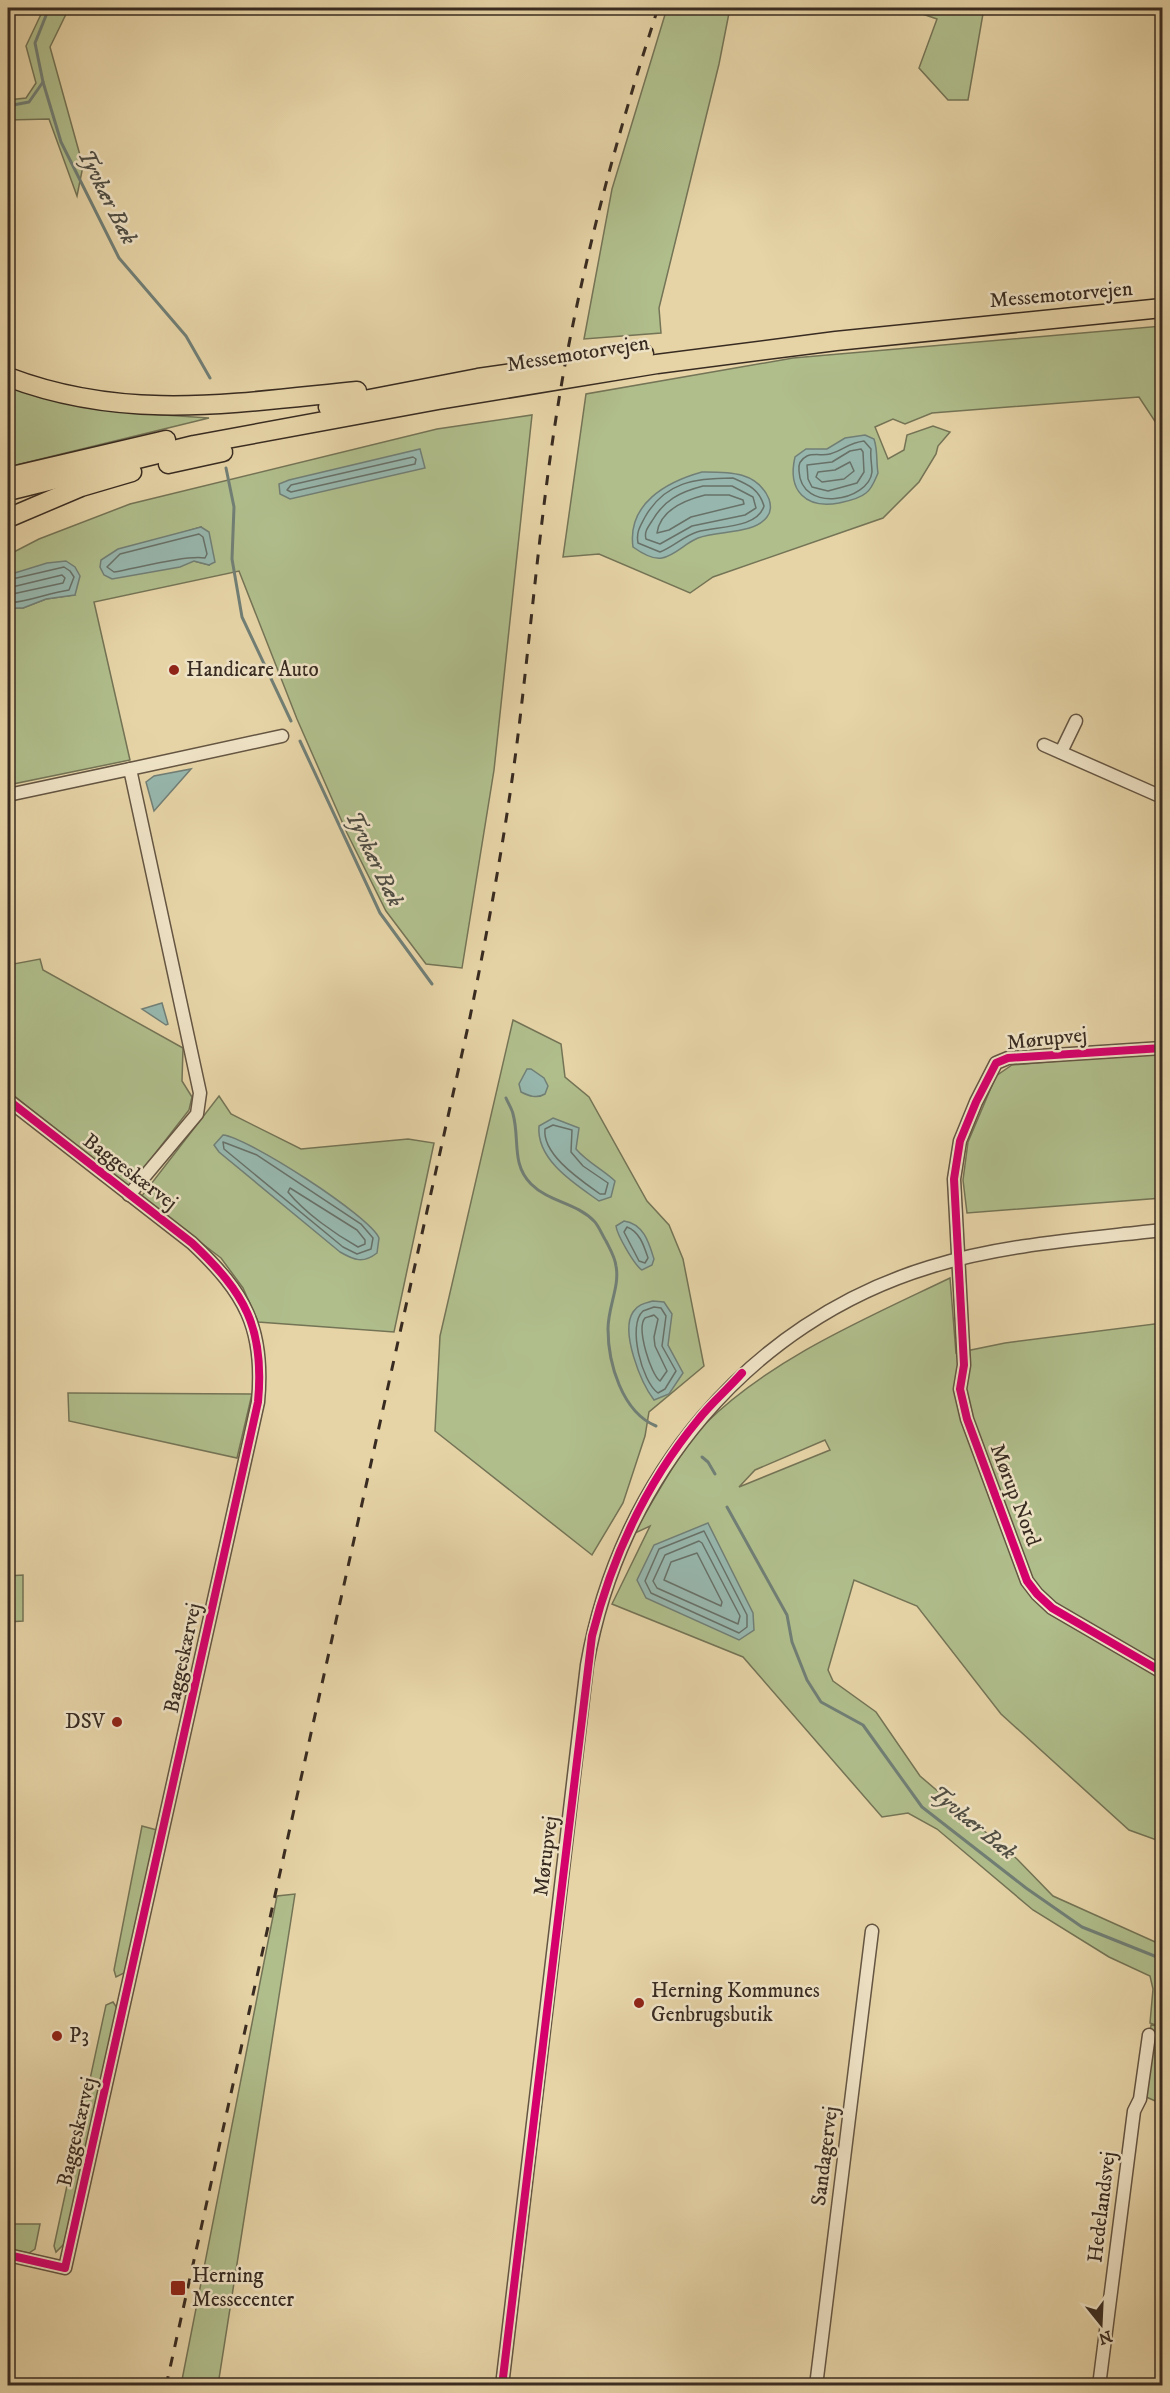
<svg xmlns="http://www.w3.org/2000/svg" width="1170" height="2393" font-family="'IM FELL DW Pica',serif">
<style>
.green{fill:#b0be8c;stroke:#747456;stroke-width:1.5;fill-rule:evenodd}
.water{fill:#97b7ae;stroke:#717f76;stroke-width:1.5}
.lines{fill:none;stroke-linecap:round;stroke-linejoin:round}
.shore{stroke:#687168;stroke-width:1.5}
.stream{stroke:#717f76;stroke-width:3}
.minor-casing{stroke:#645542;stroke-width:15}
.highway-casing{stroke:#382b21;stroke-width:21}
.minor{stroke:#efe3c6;stroke-width:12}
.highway{stroke:#e6d4a7;stroke-width:18}
.rail{stroke:#382b21;stroke-width:3;stroke-dasharray:10 10;stroke-linecap:butt}
.cycleway-casing{stroke:#efe3c6;stroke-width:11}
.cycleway{stroke:#d6006c;stroke-width:8}
.poi-dot{fill:#8f2418;stroke:#efe3c6;stroke-width:2}
.labels{text-anchor:middle;dominant-baseline:central;stroke-width:5;stroke-linejoin:round;paint-order:stroke}
.street-label{font-size:21px;fill:#382b21;stroke:#efe3c6}
.poi-label{font-size:21px;fill:#382b21;stroke:#efe3c6;text-anchor:start}
.water-label{font-size:22px;font-style:italic;fill:#504e44;stroke:#efe3c6}
</style>
<rect width="100%" height="100%" fill="#e6d4a7"/>
<filter id="stains"><feTurbulence type="fractalNoise" baseFrequency=".00333" numOctaves="4"/><feColorMatrix values="0 0 0 0 .2 0 0 0 0 .09 0 0 0 0 .02 0 0 0 .5 -.17"/></filter>
<radialGradient id="worn" r=".72"><stop offset=".6" stop-color="#630" stop-opacity="0"/><stop offset="1" stop-color="#630" stop-opacity=".3"/></radialGradient>
<g class="green">
<path d="M 44,8 L 69,8 L 50,47 L 83,166 L 77,196 L 49,119 L 8,120 L 8,100 L 26,98 L 36,83 L 26,46 Z"/>
<path d="M 667,8 L 730,8 L 719,64 L 659,308 L 661,333 L 584,339 L 612,189 Z"/>
<path d="M 905,8 L 984,8 L 968,100 L 948,100 L 919,68 L 937,19 Z"/>
<path d="M 1162,326 L 1162,432 L 1139,397 L 932,413 L 905,424 L 893,419 L 875,427 L 888,459 L 904,450 L 907,435 L 933,426 L 950,432 L 938,446 L 936,454 L 919,482 L 883,518 L 713,577 L 690,593 L 599,554 L 563,557 L 586,394 L 793,358 Z"/>
<path d="M 8,383 L 134,413 L 209,418 L 8,467 Z"/>
<path d="M 532,415 L 494,770 L 462,968 L 426,964 L 386,911 L 347,833 L 297,719 L 239,571 L 94,602 L 130,760 L 8,785 L 8,608 L 23,608 L 46,599 L 74,595 L 19,572 L 8,575 L 8,555 L 39,539 L 130,504 L 437,429 ZM 201,527 L 209,565 L 194,561 L 164,538 Z"/>
<path d="M 40,959 L 43,970 L 183,1048 L 182,1081 L 192,1097 L 189,1110 L 129,1187 L 8,1091 L 8,965 Z"/>
<path d="M 513,1020 L 561,1044 L 565,1077 L 589,1097 L 647,1201 L 669,1225 L 683,1259 L 704,1366 L 649,1412 L 645,1436 L 623,1503 L 592,1555 L 435,1431 L 440,1336 Z"/>
<path d="M 1162,1052 L 1162,1198 L 967,1213 L 963,1180 L 968,1142 L 996,1076 L 1012,1065 Z"/>
<path d="M 219,1096 L 231,1114 L 301,1149 L 408,1139 L 434,1143 L 394,1332 L 258,1322 L 243,1288 L 221,1258 L 141,1197 Z"/>
<path d="M 950,1278 L 956,1353 L 1005,1343 L 1162,1323 L 1162,1842 L 1129,1830 L 1001,1714 L 917,1606 L 854,1580 L 828,1670 L 833,1681 L 876,1712 L 920,1776 L 1017,1859 L 1053,1896 L 1162,1945 L 1162,2104 L 1144,2096 L 1151,2025 L 1158,2026 L 1150,2023 L 1153,1989 L 1150,1976 L 1109,1957 L 1033,1910 L 937,1829 L 908,1813 L 882,1817 L 743,1657 L 612,1604 L 650,1526 L 633,1534 C 653,1502 681,1448 706,1423 C 772,1358 867,1318 950,1278 ZM 825,1440 L 830,1450 L 739,1487 L 755,1470 Z"/>
<path d="M 68,1393 L 69,1393 L 252,1394 L 237,1458 L 69,1421 Z"/>
<path d="M 23,1575 L 23,1621 L 8,1622 L 8,1576 Z"/>
<path d="M 142,1826 L 157,1830 L 126,1968 L 124,1973 L 116,1977 L 114,1970 Z"/>
<path d="M 295,1894 L 218,2385 L 181,2385 L 277,1896 Z"/>
<path d="M 113,2002 L 117,2008 L 64,2244 L 56,2252 L 54,2246 L 106,2005 Z"/>
<path d="M 8,2224 L 40,2224 L 35,2249 L 29,2253 L 8,2249 Z"/>
</g>
<g class="water">
<path d="M 865,435 L 874,439 C 878,451 876,461 878,473 C 875,480 872,489 866,493 C 859,499 848,501 839,503 C 806,509 787,491 795,457 L 806,449 L 827,449 L 845,438 Z"/>
<path d="M 420,449 L 425,468 L 290,499 L 280,494 L 279,484 L 289,480 Z"/>
<path d="M 702,472 C 728,472 757,471 769,499 C 771,505 771,512 767,517 C 753,535 718,530 698,538 C 685,543 676,555 662,558 C 652,560 640,552 633,547 C 627,504 666,482 702,472 Z"/>
<path d="M 201,527 L 209,532 L 215,562 L 209,565 L 194,561 L 180,567 L 112,579 L 104,575 L 100,567 L 101,560 L 118,549 Z"/>
<path d="M 66,561 L 75,567 L 80,576 L 75,595 L 46,599 L 23,608 L 8,608 L 8,575 L 47,563 Z"/>
<path d="M 191,769 L 154,811 L 146,782 L 154,776 Z"/>
<path d="M 162,1003 L 168,1024 L 166,1025 L 142,1009 Z"/>
<path d="M 527,1069 L 531,1069 L 544,1078 L 548,1086 L 545,1094 C 537,1099 529,1096 521,1092 L 519,1084 Z"/>
<path d="M 553,1118 L 579,1128 L 576,1149 C 587,1162 602,1169 615,1181 L 611,1197 L 599,1201 C 575,1184 536,1160 539,1126 Z"/>
<path d="M 223,1135 C 247,1137 370,1216 379,1238 L 377,1253 C 363,1264 354,1260 340,1252 L 219,1152 L 214,1145 Z"/>
<path d="M 624,1221 C 644,1224 649,1243 654,1259 L 652,1265 L 642,1270 C 635,1266 617,1235 616,1226 Z"/>
<path d="M 653,1301 L 664,1302 L 672,1314 L 668,1345 L 683,1373 L 669,1394 L 654,1400 C 641,1383 620,1332 633,1312 C 638,1304 646,1303 653,1301 Z"/>
<path d="M 708,1523 L 753,1613 L 754,1630 L 739,1640 L 646,1598 L 637,1580 L 654,1545 Z"/>
</g>
<g class="lines">
<g class="shore">
<path d="M 864,441 L 871,449 C 870,457 872,465 872,472 C 869,501 801,514 799,471 C 798,464 801,459 807,456 C 814,453 823,456 830,454 C 844,450 848,443 864,441 Z"/>
<path d="M 861,449 L 863,452 L 864,472 L 857,483 L 828,491 L 812,487 L 808,479 L 807,465 L 832,462 L 850,451 Z"/>
<path d="M 413,457 L 416,459 L 415,464 L 291,492 L 287,490 L 291,485 Z"/>
<path d="M 850,462 L 854,471 L 844,479 L 822,482 L 816,477 L 818,472 L 835,470 Z"/>
<path d="M 733,478 C 749,485 759,489 764,506 C 757,529 717,526 697,532 C 684,536 673,547 660,552 L 638,543 C 636,532 640,527 645,517 C 665,482 695,478 733,478 Z"/>
<path d="M 703,486 L 732,486 L 753,497 L 756,508 L 745,515 L 692,526 L 660,544 L 646,539 C 644,532 648,527 652,521 C 664,500 680,492 703,486 Z"/>
<path d="M 705,495 L 729,495 L 743,500 L 744,504 L 691,517 L 669,530 L 657,533 C 660,510 685,500 705,495 Z"/>
<path d="M 199,534 L 203,537 L 207,554 L 205,558 C 186,555 137,568 114,572 L 107,567 L 120,554 Z"/>
<path d="M 8,580 L 64,567 L 70,571 L 74,577 L 69,590 C 48,593 28,602 8,603"/>
<path d="M 8,588 L 62,575 L 65,578 L 63,583 L 8,595"/>
<path d="M 553,1125 L 572,1130 L 571,1152 L 583,1166 L 608,1183 L 605,1194 L 600,1194 C 582,1181 542,1155 545,1129 Z"/>
<path d="M 223,1142 L 257,1155 L 361,1224 L 373,1238 L 371,1249 L 357,1254 L 343,1247 L 224,1149 Z"/>
<path d="M 290,1188 L 357,1230 L 365,1240 L 365,1244 L 358,1247 C 335,1234 305,1213 288,1192 Z"/>
<path d="M 627,1227 C 640,1232 644,1246 648,1258 L 645,1263 L 639,1261 L 624,1232 Z"/>
<path d="M 654,1307 L 661,1308 L 666,1316 L 662,1346 L 676,1371 L 665,1389 L 658,1393 C 642,1382 627,1325 643,1311 Z"/>
<path d="M 654,1315 L 658,1319 L 654,1337 L 655,1346 L 667,1371 L 660,1381 C 651,1375 636,1328 645,1318 C 647,1317 652,1316 654,1315 Z"/>
<path d="M 704,1531 L 747,1615 L 747,1627 L 739,1633 L 651,1593 L 645,1581 L 659,1549 Z"/>
<path d="M 699,1541 L 702,1543 L 740,1616 L 738,1624 L 657,1588 L 653,1581 L 665,1555 Z"/>
<path d="M 697,1553 L 722,1602 L 721,1606 L 664,1580 L 671,1562 Z"/>
</g>
<g class="stream">
<path d="M 49,8 L 35,43 L 43,82 L 61,142 L 119,258 L 186,336 L 210,378"/>
<path d="M 8,106 L 29,102 L 43,82"/>
<path d="M 226,468 L 234,507 L 232,559 L 242,617 L 291,721"/>
<path d="M 300,741 L 380,913 L 432,984"/>
<path d="M 506,1098 C 508,1103 512,1109 513,1114 C 520,1139 511,1164 531,1184 C 549,1202 577,1203 594,1221 C 599,1226 602,1235 606,1241 C 610,1249 615,1257 616,1266 C 620,1286 608,1307 608,1329 C 608,1363 622,1412 656,1426"/>
<path d="M 702,1457 L 708,1462 L 715,1474"/>
<path d="M 727,1507 L 787,1615 L 792,1642 L 807,1680 L 821,1702 L 863,1725 L 922,1807 L 1026,1888 L 1082,1927 L 1162,1959"/>
</g>
<defs>
<g id="minor">
<path d="M 1044,745 L 1162,797"/>
<path d="M 1061,752 L 1076,721"/>
<path d="M 130,769 L 282,736"/>
<path d="M 8,795 L 130,769 L 200,1093 L 197,1114 L 129,1195"/>
<path d="M 1162,1048 L 1008,1058 L 996,1063 L 976,1102 L 960,1141 L 954,1179 L 964,1365 L 960,1389 L 967,1419 L 1027,1581 L 1037,1594 L 1052,1608 L 1162,1672"/>
<path d="M 8,1100 L 192,1243 C 245,1293 265,1328 258,1402 L 65,2268 L 8,2255"/>
<path d="M 502,2386 L 587,1665 C 619,1479 749,1322 930,1267 C 1004,1244 1085,1239 1162,1230"/>
<path d="M 816,2386 L 872,1931"/>
<path d="M 1099,2386 L 1134,2111 L 1140,2099 L 1149,2035"/>
</g>
<g id="highway">
<path d="M 8,377 C 126,422 235,403 357,391"/>
<path d="M 328,407 L 478,378 L 644,354"/>
<path d="M 168,464 L 223,452"/>
<path d="M 8,477 L 166,440"/>
<path d="M 8,491 L 194,445 L 438,400 L 657,364 L 836,341 L 1162,308"/>
<path d="M 8,518 L 81,487 L 132,472"/>
</g>
</defs>
<use href="#minor" class="minor-casing"/>
<use href="#highway" class="highway-casing"/>
<use href="#minor" class="minor"/>
<use href="#highway" class="highway"/>
<path class="rail" d="M 166,2386 L 469,1022 C 490,919 509,815 521,710 C 536,582 546,454 572,329 C 594,220 624,113 658,8"/>
<defs>
<g id="cycleway">
<path d="M 1162,1048 L 1008,1058 L 996,1063 L 976,1102 L 960,1141 L 954,1179 L 964,1365 L 960,1389 L 967,1419 L 1027,1581 L 1037,1594 L 1052,1608 L 1162,1672"/>
<path d="M 8,1100 L 192,1243 C 245,1293 265,1328 258,1402 L 65,2268 L 8,2255"/>
<path d="M 502,2386 L 592,1636 C 612,1557 646,1483 698,1420 C 711,1403 728,1389 742,1373"/>
</g>
</defs>
<use href="#cycleway" class="cycleway-casing"/>
<use href="#cycleway" class="cycleway"/>
</g>
<g class="poi-dot">
<circle cx="174" cy="670" r="6"/>
<circle cx="117" cy="1722" r="6"/>
<circle cx="639" cy="2003" r="6"/>
<circle cx="57" cy="2036" r="6"/>
<rect x="170" y="2280" width="16" height="16" rx="3"/>
</g>
<g class="labels">
<g class="street-label">
<text transform="translate(1061 295) rotate(-5)">Messemotorvejen</text>
<text transform="translate(578 354) rotate(-9)">Messemotorvejen</text>
<text transform="translate(1047 1039) rotate(-6)">Mørupvej</text>
<text transform="translate(130 1172) rotate(37)">Baggeskærvej</text>
<text transform="translate(1015 1495) rotate(69)">Mørup Nord</text>
<text transform="translate(183 1658) rotate(-78)">Baggeskærvej</text>
<text transform="translate(546 1856) rotate(-83)">Mørupvej</text>
<text transform="translate(77 2132) rotate(-77)">Baggeskærvej</text>
<text transform="translate(825 2156) rotate(-83)">Sandagervej</text>
<text transform="translate(1102 2207) rotate(-83)">Hedelandsvej</text>
</g>
<g class="poi-label">
<text x="186" y="670">Handicare Auto</text>
<text x="105" y="1722" text-anchor="end">DSV</text>
<text x="651" y="1991">Herning Kommunes<tspan x="651" dy="24">Genbrugsbutik</tspan></text>
<text x="69" y="2036">P3</text>
<text x="192" y="2276">Herning<tspan x="192" dy="24">Messecenter</tspan></text>
</g>
<g class="water-label">
<text transform="translate(107 197) rotate(63)">Tyvkær Bæk</text>
<text transform="translate(374 859) rotate(64)">Tyvkær Bæk</text>
<text transform="translate(973 1823) rotate(39)">Tyvkær Bæk</text>
</g>
</g>
<rect width="1170" height="2393" fill="none" stroke="#e6d4a7" stroke-width="30"/>
<rect x="9" y="9" width="1152" height="2375" fill="none" stroke="#382b21" stroke-width="3"/>
<rect x="15" y="15" width="1140" height="2363" fill="none" stroke="#382b21" stroke-width="1.5"/>
<g transform="translate(1101 2324) rotate(162)" stroke="#efe3c6" stroke-width="4.5" paint-order="stroke">
<path d="M0-4.5L10 22L0 15L-10 22Z" fill="#382b21"/>
<text y="-9" font-size="16" font-weight="bold" text-anchor="middle" fill="#382b21">N</text>
</g>
<rect width="100%" height="100%" filter="url(#stains)"/>
<rect width="100%" height="100%" fill="url(#worn)"/>
</svg>
